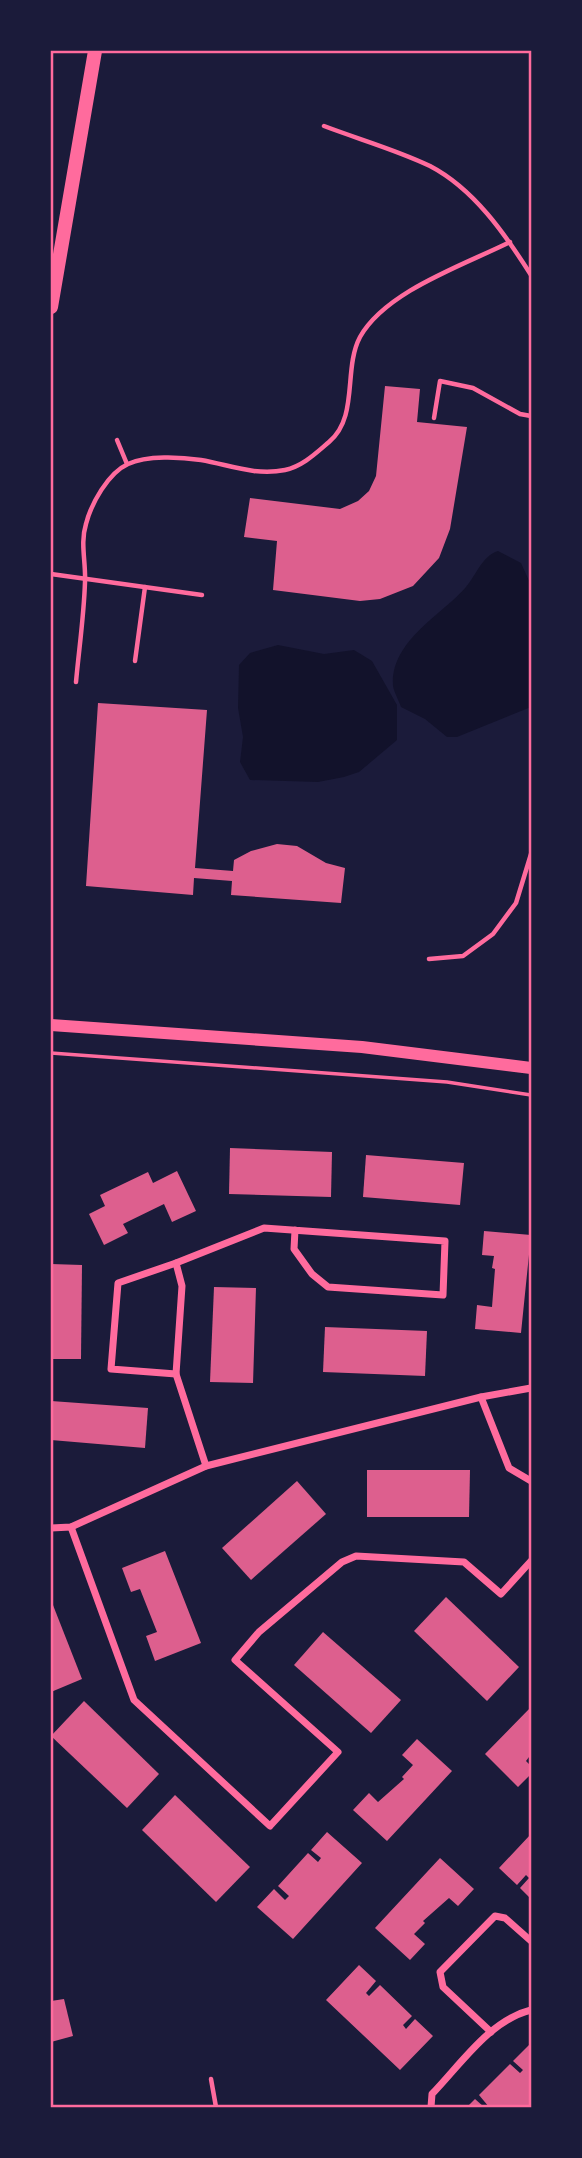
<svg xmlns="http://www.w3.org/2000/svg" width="582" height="2158" font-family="'Space Grotesk',sans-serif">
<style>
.water{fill:#12122b}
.building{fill:#dd5f8e}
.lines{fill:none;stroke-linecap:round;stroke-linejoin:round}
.path{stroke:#ff6b9d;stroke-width:3.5}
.service{stroke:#ff6b9d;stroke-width:4.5}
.minor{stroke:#ff6b9d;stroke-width:7}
.tertiary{stroke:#ff6b9d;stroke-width:12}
.secondary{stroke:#ff6b9d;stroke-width:14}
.neatline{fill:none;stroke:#ff6b9d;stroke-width:2.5}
</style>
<rect width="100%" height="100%" fill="#1b1b3a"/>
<g class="water">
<path d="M 498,551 L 521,563 L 531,585 L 531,707 L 457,737 L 447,737 L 425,719 L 401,707 C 399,701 394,692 393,686 C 390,641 442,615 466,587 C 477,574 482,556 498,551 Z"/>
<path d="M 278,645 L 324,654 L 354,650 L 372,661 L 397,705 L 397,740 L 359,772 L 344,777 L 318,782 L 250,780 L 240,762 L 243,737 L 238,708 L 239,665 L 250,653 Z"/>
</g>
<g class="building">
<path d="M 385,386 L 420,389 L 417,422 L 467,427 L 450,529 L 439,558 L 413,586 L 380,599 L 360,601 L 273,590 L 277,541 L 244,537 L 250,498 L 340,509 L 358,501 L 369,491 L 376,476 Z"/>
<path d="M 98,703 L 207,710 L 195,868 L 233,871 L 234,860 L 251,851 L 277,844 L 297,846 L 326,863 L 345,868 L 341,903 L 231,895 L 232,881 L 194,878 L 193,895 L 86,886 Z"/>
<path d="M 230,1148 L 332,1152 L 331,1197 L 229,1194 Z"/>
<path d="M 366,1155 L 464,1163 L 460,1205 L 363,1197 Z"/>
<path d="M 177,1171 L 196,1211 L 172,1222 L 164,1204 L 123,1224 L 128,1233 L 104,1245 L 89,1214 L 105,1206 L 100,1195 L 148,1172 L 153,1183 Z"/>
<path d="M 484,1231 L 531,1235 L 521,1333 L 475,1329 L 477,1305 L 492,1307 L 495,1269 L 492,1268 L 494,1256 L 482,1255 Z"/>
<path d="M 51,1264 L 82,1265 L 81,1359 L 51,1359 Z"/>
<path d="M 214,1287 L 256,1288 L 253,1383 L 210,1382 Z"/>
<path d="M 325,1327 L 427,1331 L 425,1376 L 323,1372 Z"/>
<path d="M 51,1401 L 148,1408 L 145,1448 L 51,1440 Z"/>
<path d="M 367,1470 L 470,1470 L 469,1517 L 367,1517 Z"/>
<path d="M 297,1481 L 326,1514 L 251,1580 L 222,1548 Z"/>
<path d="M 165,1551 L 201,1643 L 155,1661 L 146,1636 L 157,1632 L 140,1589 L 131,1592 L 122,1568 Z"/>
<path d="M 446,1597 L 519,1667 L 487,1701 L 414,1631 Z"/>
<path d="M 51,1600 L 82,1679 L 51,1692 Z"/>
<path d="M 323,1632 L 401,1700 L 371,1733 L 294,1665 Z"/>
<path d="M 84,1701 L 159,1774 L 127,1808 L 51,1736 Z"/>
<path d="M 531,1707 L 531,1760 L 529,1757 L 526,1761 L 531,1766 L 531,1774 L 518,1787 L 485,1754 Z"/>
<path d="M 417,1739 L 452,1771 L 387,1841 L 353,1810 L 369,1793 L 378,1802 L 404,1779 L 402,1777 L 413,1765 L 402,1755 Z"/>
<path d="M 175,1795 L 250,1867 L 216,1902 L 142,1830 Z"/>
<path d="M 327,1832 L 362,1863 L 293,1939 L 257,1907 L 274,1889 L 285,1900 L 289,1896 L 278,1886 L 308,1853 L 318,1862 L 321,1858 L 311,1850 Z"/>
<path d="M 531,1834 L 531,1899 L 520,1888 L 529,1878 L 526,1875 L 517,1885 L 499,1868 Z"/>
<path d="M 440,1858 L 474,1889 L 458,1906 L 449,1898 L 423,1921 L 425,1923 L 414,1934 L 425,1944 L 410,1960 L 375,1928 Z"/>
<path d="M 359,1965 L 376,1981 L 366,1993 L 369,1996 L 380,1985 L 412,2016 L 403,2025 L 406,2029 L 415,2019 L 433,2036 L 400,2070 L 326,2000 Z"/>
<path d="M 64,1999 L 73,2036 L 51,2042 L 51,2001 Z"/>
<path d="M 531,2043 L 531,2107 L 489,2107 L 479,2095 L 510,2064 L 520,2073 L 523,2070 L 513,2061 Z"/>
<path d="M 475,2099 L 484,2107 L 467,2107 Z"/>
</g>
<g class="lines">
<path class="path" d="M 51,1053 L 447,1082 L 531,1095"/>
<g class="service">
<path d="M 324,126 C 358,139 397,150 430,166 C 474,189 505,234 531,275"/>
<path d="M 434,418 L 440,381 L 473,388 L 520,414 L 531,416"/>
<path d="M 117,440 L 127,464"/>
<path d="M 51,574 L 202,595"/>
<path d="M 135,661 L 145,587"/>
<path d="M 76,682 C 79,649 84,615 85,582 C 86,562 80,543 86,524 C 91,504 108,473 128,464 C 147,455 181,457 201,460 C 230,465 255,476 285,470 C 303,466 316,453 329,442 C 359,417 343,369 360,337 C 386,291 464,265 510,242"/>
<path d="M 429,959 L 463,956 L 493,934 L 516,903 L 531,854"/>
<path d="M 211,2079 L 216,2107"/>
</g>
<g class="minor">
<path d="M 176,1374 L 111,1369 L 118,1283 L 176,1263"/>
<path d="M 481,1397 L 509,1468 L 531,1481"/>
<path d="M 206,1466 L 176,1374 L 182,1286 L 176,1263 L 264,1228 L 445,1241 L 443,1295 L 328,1287 L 312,1274 L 294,1249 L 295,1230"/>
<path d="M 71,1527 L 134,1700 L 270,1826 L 338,1752 L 235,1660 L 259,1632 L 342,1562 L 356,1556 L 464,1562 L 501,1594 L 531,1561"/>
<path d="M 51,1528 L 71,1527 L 206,1466 L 481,1397 L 531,1388"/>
<path d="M 491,2032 L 443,1987 L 440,1972 L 495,1916 L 505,1918 L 531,1941"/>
<path d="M 431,2107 L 432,2094 C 461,2064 490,2020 531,2010"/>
</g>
<path class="tertiary" d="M 51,1025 L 362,1047 L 531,1068"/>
<path class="secondary" d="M 51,307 L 95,51"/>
</g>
<rect width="582" height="2158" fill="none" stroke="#1b1b3a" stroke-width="105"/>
<rect x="52" y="52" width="478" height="2054" class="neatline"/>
</svg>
